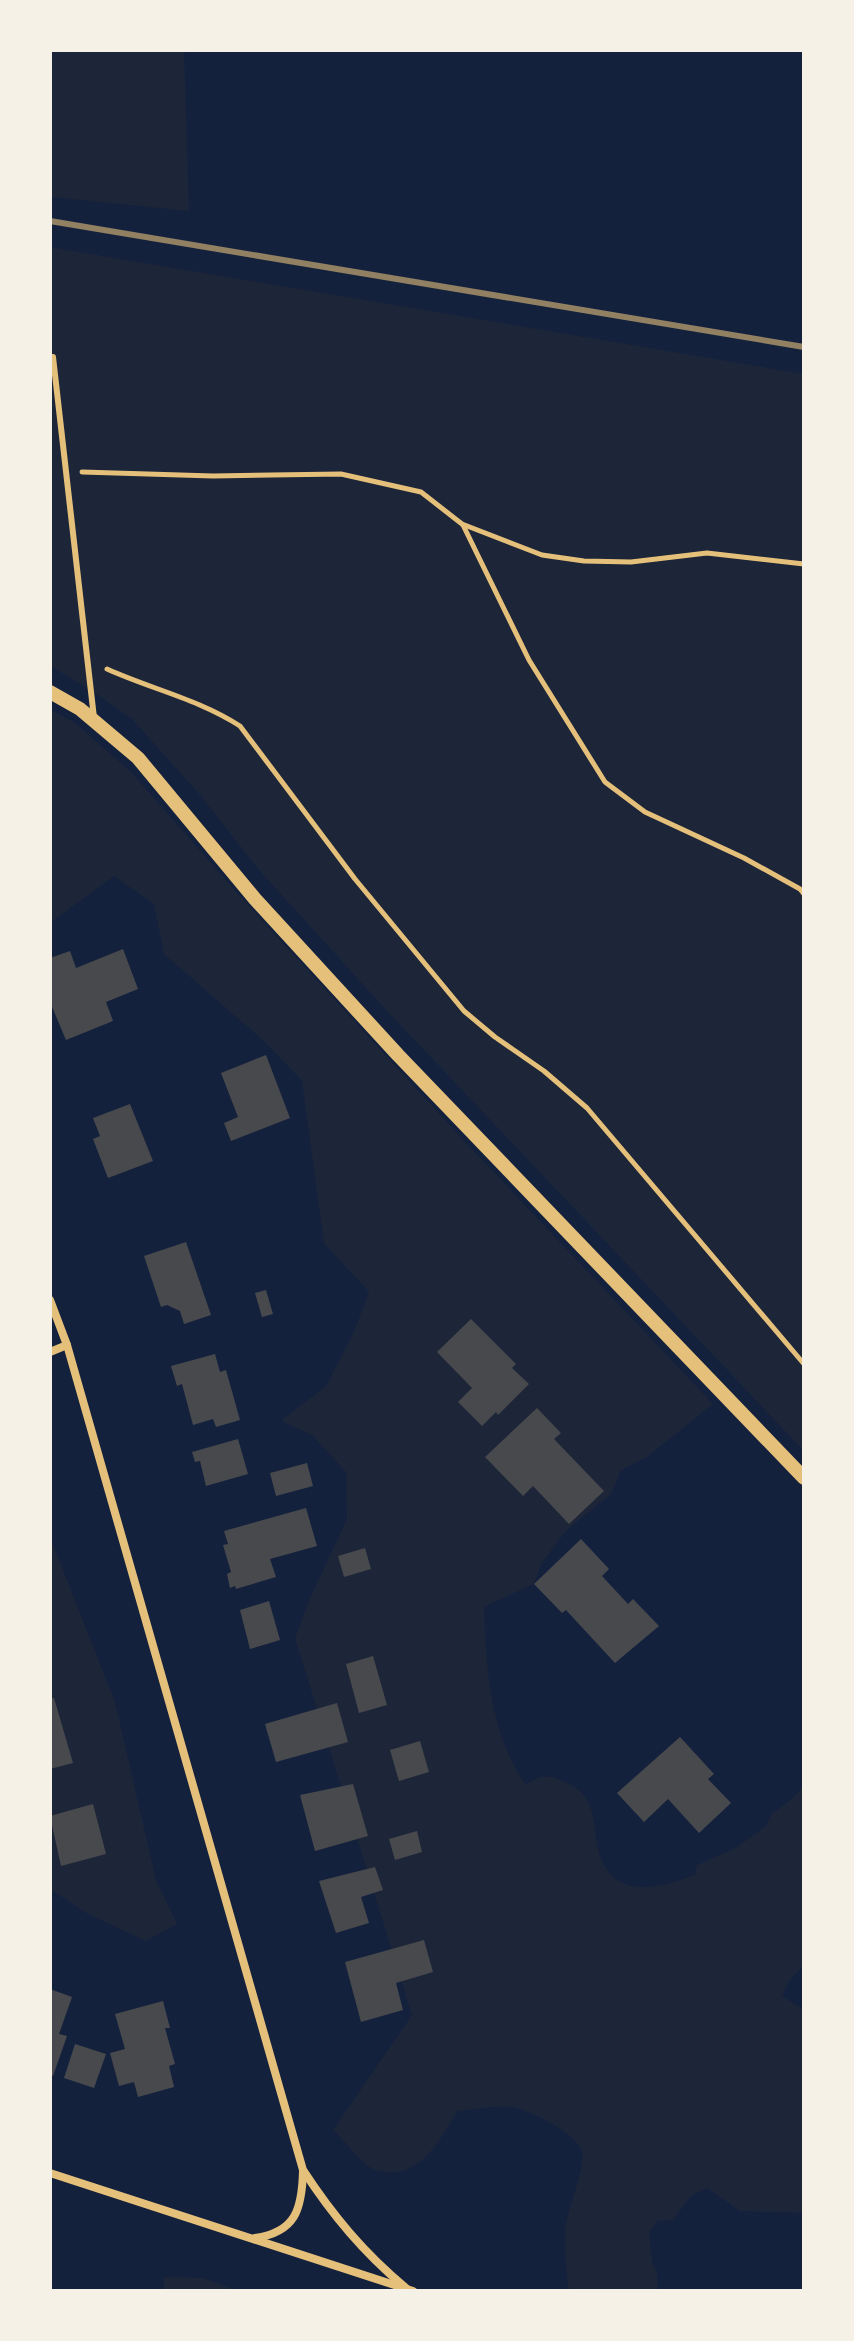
<svg xmlns="http://www.w3.org/2000/svg" width="854" height="2341" font-family="'Times New Roman',serif">
<style>
.green{fill:#1d2539}
.building{fill:#48494c}
.lines{fill:none;stroke-linecap:round;stroke-linejoin:round}
.path{stroke:#e5c07b;stroke-width:5}
.service{stroke:#e5c07b;stroke-width:6}
.minor{stroke:#e5c07b;stroke-width:8}
.tertiary{stroke:#e5c07b;stroke-width:14}
.rail{stroke:#918062;stroke-width:6}
</style>
<rect width="100%" height="100%" fill="#14213d"/>
<g class="green">
<path d="M 50,50 L 184,50 L 189,211 L 50,197 Z"/>
<path d="M 50,247 L 804,374 L 804,1451 L 387,1011 L 259,870 L 200,795 L 132,719 L 92,691 L 50,666 Z"/>
<path d="M 50,709 L 75,723 L 131,772 L 239,895 L 453,1129 L 713,1404 L 647,1457 L 621,1470 L 611,1494 L 566,1531 L 541,1564 L 534,1584 L 484,1607 C 486,1668 490,1734 526,1785 C 538,1777 546,1773 560,1780 C 569,1784 579,1788 585,1797 C 595,1812 594,1827 597,1844 C 608,1901 655,1890 695,1875 L 697,1865 L 734,1849 L 766,1826 L 772,1814 L 794,1797 L 804,1785 L 804,1964 L 788,1983 L 782,1996 L 804,2010 L 804,2213 L 740,2211 L 707,2188 L 691,2196 L 673,2220 L 657,2221 L 649,2233 L 652,2261 L 657,2273 L 658,2291 L 569,2291 C 566,2271 564,2250 565,2230 C 567,2211 586,2166 582,2152 C 577,2133 530,2110 512,2107 C 494,2105 474,2110 457,2111 C 442,2138 421,2177 385,2172 C 379,2171 373,2170 368,2166 C 355,2156 345,2141 333,2130 L 412,2015 L 295,1638 L 311,1596 L 347,1519 L 346,1472 L 312,1435 L 281,1421 L 326,1386 L 353,1334 L 369,1292 L 324,1243 L 302,1081 L 265,1042 L 164,954 L 154,904 L 114,876 L 50,923 Z"/>
<path d="M 50,1537 L 115,1702 L 156,1880 L 177,1924 L 146,1941 L 88,1914 L 50,1889 Z"/>
<path d="M 164,2277 L 203,2278 L 238,2291 L 164,2291 Z"/>
</g>
<g class="building">
<path d="M 123,949 L 138,989 L 106,1002 L 113,1021 L 66,1040 L 50,1002 L 50,958 L 70,951 L 76,968 Z"/>
<path d="M 266,1055 L 290,1118 L 231,1141 L 224,1123 L 238,1117 L 221,1073 Z"/>
<path d="M 130,1104 L 153,1161 L 108,1178 L 93,1139 L 100,1136 L 93,1118 Z"/>
<path d="M 186,1242 L 211,1315 L 184,1324 L 180,1311 L 167,1305 L 161,1307 L 144,1256 Z"/>
<path d="M 266,1290 L 273,1314 L 262,1317 L 255,1293 Z"/>
<path d="M 471,1319 L 516,1364 L 512,1368 L 529,1384 L 498,1415 L 496,1412 L 482,1426 L 458,1402 L 472,1388 L 437,1352 Z"/>
<path d="M 215,1354 L 220,1372 L 226,1370 L 240,1420 L 216,1427 L 213,1419 L 193,1425 L 182,1384 L 177,1386 L 171,1366 Z"/>
<path d="M 537,1408 L 561,1433 L 554,1439 L 604,1491 L 569,1524 L 533,1486 L 523,1496 L 485,1457 Z"/>
<path d="M 238,1439 L 248,1474 L 206,1486 L 200,1461 L 195,1462 L 192,1452 Z"/>
<path d="M 307,1463 L 313,1486 L 276,1496 L 270,1473 Z"/>
<path d="M 306,1508 L 317,1546 L 270,1559 L 276,1577 L 236,1589 L 235,1586 L 230,1588 L 227,1574 L 231,1572 L 223,1545 L 228,1544 L 224,1531 Z"/>
<path d="M 581,1539 L 609,1569 L 602,1576 L 628,1604 L 633,1599 L 659,1626 L 615,1663 L 566,1610 L 562,1613 L 534,1584 Z"/>
<path d="M 365,1548 L 371,1569 L 344,1577 L 338,1556 Z"/>
<path d="M 269,1601 L 280,1640 L 250,1649 L 240,1610 Z"/>
<path d="M 373,1656 L 387,1705 L 359,1713 L 346,1664 Z"/>
<path d="M 54,1698 L 73,1763 L 50,1769 L 50,1699 Z"/>
<path d="M 337,1703 L 348,1742 L 276,1762 L 265,1724 Z"/>
<path d="M 680,1737 L 714,1774 L 708,1779 L 731,1803 L 699,1833 L 668,1799 L 644,1822 L 617,1793 Z"/>
<path d="M 420,1741 L 429,1772 L 399,1781 L 390,1750 Z"/>
<path d="M 353,1784 L 368,1836 L 315,1851 L 300,1795 Z"/>
<path d="M 93,1804 L 106,1854 L 61,1866 L 50,1816 Z"/>
<path d="M 417,1831 L 422,1852 L 395,1860 L 389,1839 Z"/>
<path d="M 375,1867 L 383,1890 L 361,1897 L 369,1923 L 336,1933 L 319,1881 Z"/>
<path d="M 424,1940 L 433,1972 L 396,1983 L 403,2010 L 361,2022 L 345,1962 Z"/>
<path d="M 50,1989 L 72,1997 L 59,2034 L 67,2036 L 53,2076 L 50,2075 Z"/>
<path d="M 163,2001 L 170,2028 L 165,2028 L 175,2064 L 169,2066 L 174,2087 L 138,2097 L 134,2082 L 119,2086 L 110,2053 L 125,2049 L 115,2014 Z"/>
<path d="M 75,2044 L 106,2054 L 94,2088 L 64,2078 Z"/>
</g>
<g class="lines">
<g class="path">
<path d="M 82,472 L 213,476 L 341,474 L 421,492 L 462,524 L 542,555 L 584,561 L 631,562 L 707,553 L 804,564"/>
<path d="M 463,525 L 529,660 L 605,782 L 645,812 L 744,858 L 800,889 L 804,894"/>
<path d="M 107,669 C 151,689 198,699 240,726 L 355,879 L 464,1011 L 495,1037 L 544,1071 L 587,1108 L 804,1364"/>
</g>
<path class="service" d="M 53,357 L 94,718"/>
<g class="minor">
<path d="M 50,1300 L 67,1345 L 303,2170 C 333,2216 364,2253 406,2288"/>
<path d="M 50,1352 L 67,1345"/>
<path d="M 50,2173 L 413,2291"/>
<path d="M 255,2238 C 296,2232 302,2209 303,2171"/>
</g>
<path class="tertiary" d="M 50,692 L 80,709 L 138,758 L 255,899 L 398,1055 L 804,1478"/>
<path class="rail" d="M 50,221 L 804,347"/>
</g>
<rect width="854" height="2341" fill="none" stroke="#f6f1e7" stroke-width="104"/>
</svg>
